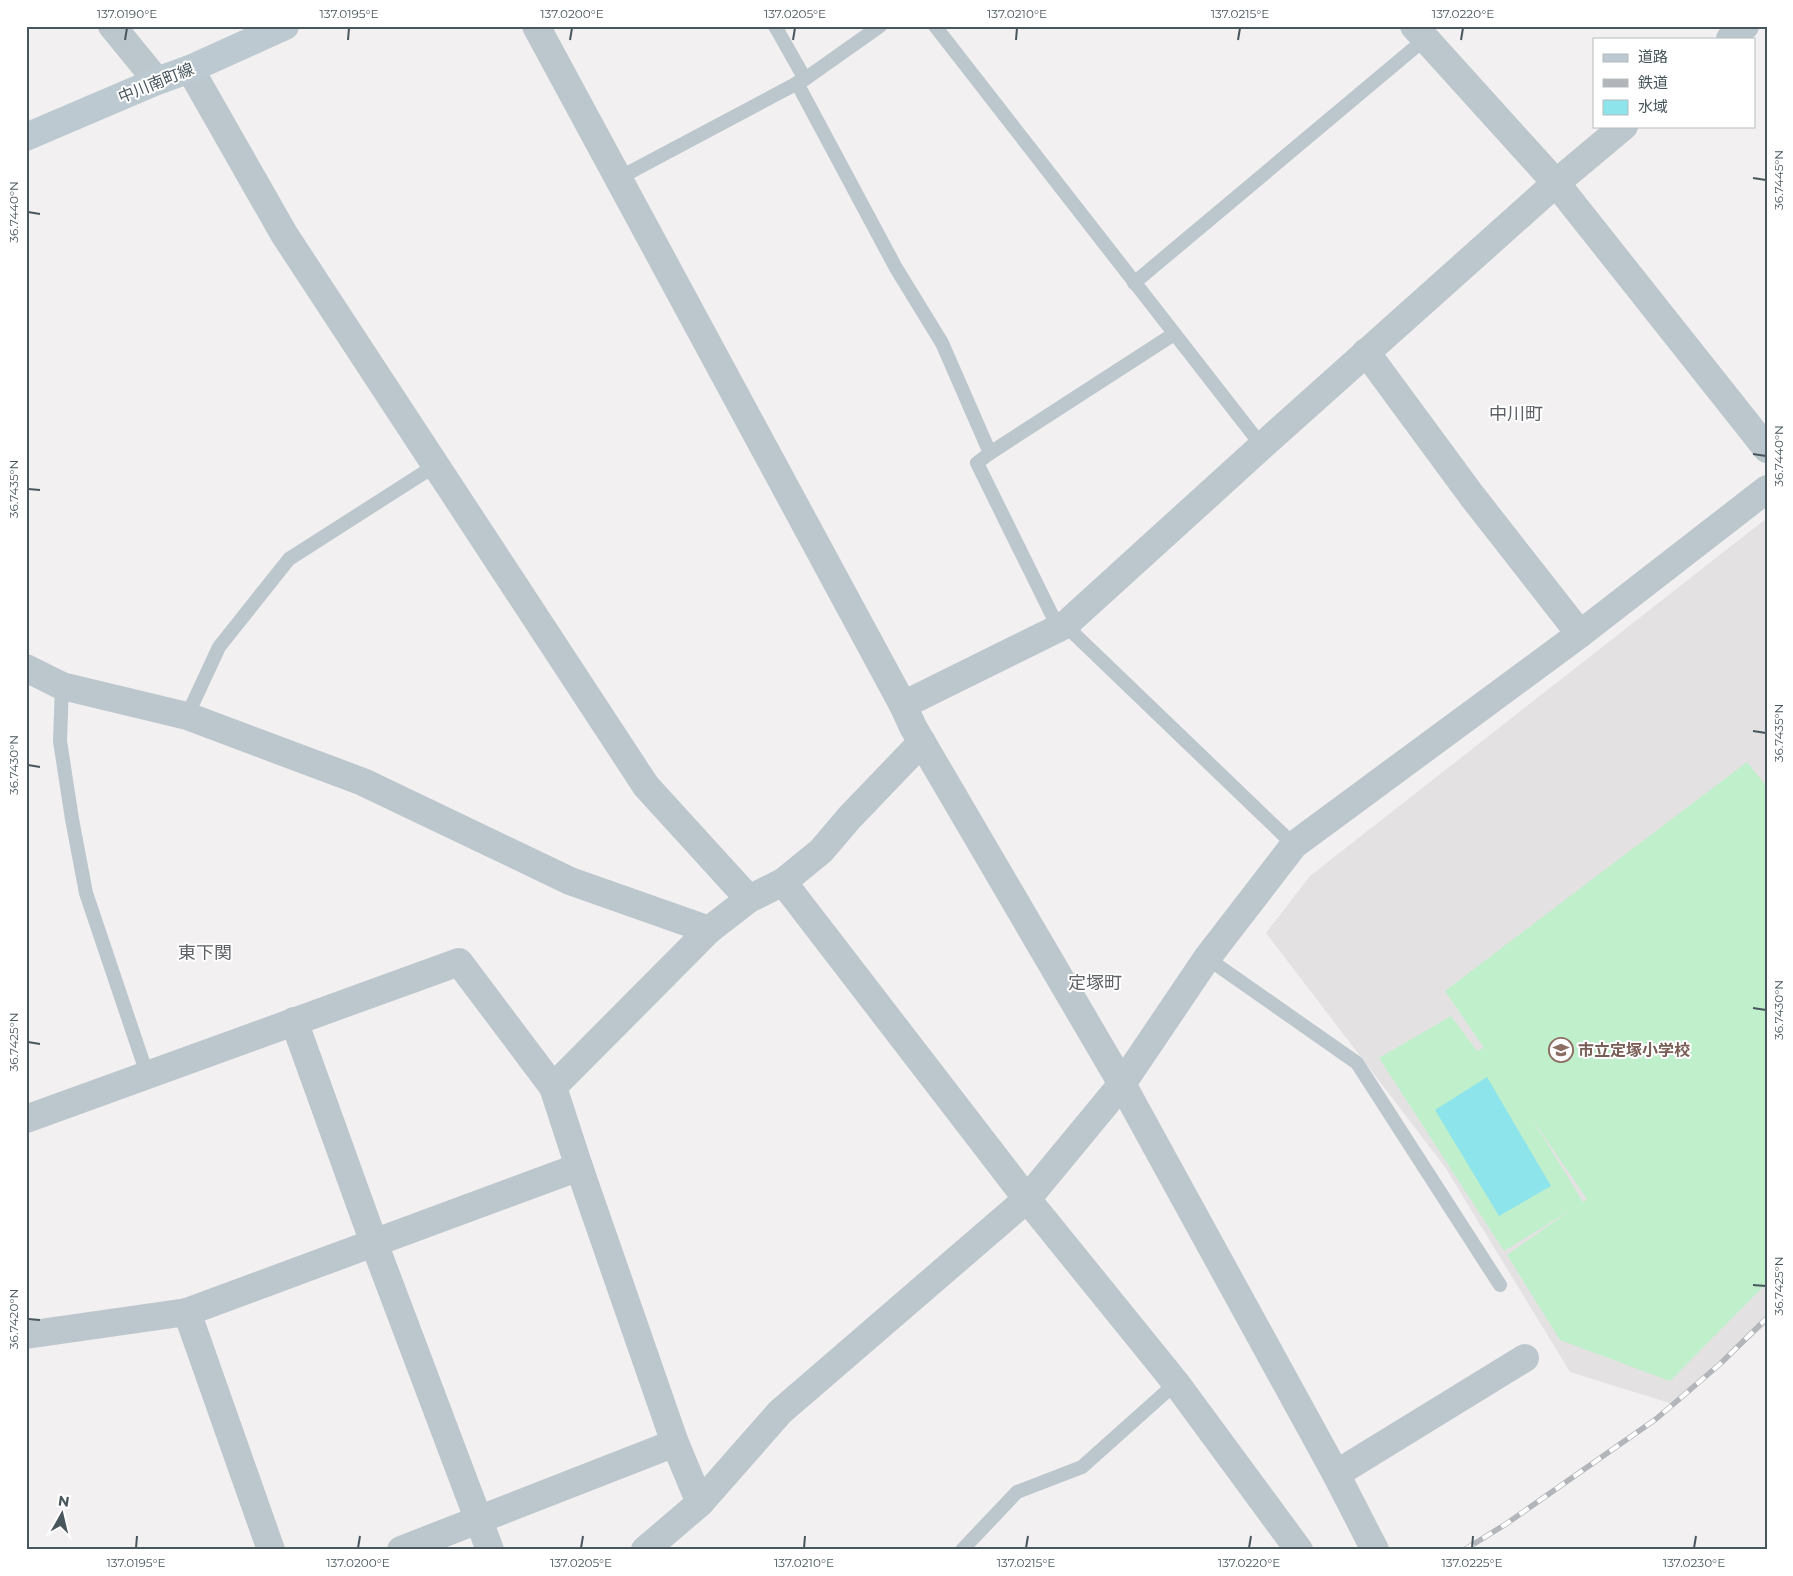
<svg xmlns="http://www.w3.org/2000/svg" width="1793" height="1576" font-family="Montserrat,'Noto Sans JP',sans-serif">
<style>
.education{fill:#e3e1e2}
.garden{fill:#c0efcc;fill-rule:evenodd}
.water{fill:#8de4eb}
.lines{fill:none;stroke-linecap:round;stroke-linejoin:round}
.service{stroke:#bcc6cd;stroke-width:14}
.minor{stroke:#bcc6cd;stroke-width:28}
.tertiary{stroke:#bcc6cd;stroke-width:28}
.secondary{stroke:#bcc9d1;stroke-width:28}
.rail-casing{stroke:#b2b6ba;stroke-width:5.5}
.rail{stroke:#fff;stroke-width:4;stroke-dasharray:11;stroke-linecap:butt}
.ticks{fill:none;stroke:#48565d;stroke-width:2}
.labels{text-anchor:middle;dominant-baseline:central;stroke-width:4;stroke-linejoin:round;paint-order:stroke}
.street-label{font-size:16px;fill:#48565d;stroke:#fff}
.education-label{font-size:16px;font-weight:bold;fill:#785e54;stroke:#fff;text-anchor:start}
.neighbourhood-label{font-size:18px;fill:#5d6165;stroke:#fff}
.neatline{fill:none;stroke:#48565d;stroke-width:2}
.ticks-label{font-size:12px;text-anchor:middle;fill:#48565d}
</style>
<rect width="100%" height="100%" fill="#f2f0f0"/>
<path class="education" d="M 1767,518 L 1767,1324 L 1676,1405 L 1570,1372 L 1445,1167 L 1266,933 L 1310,876 Z"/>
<path class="garden" d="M 1747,762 L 1767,787 L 1767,1283 L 1670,1381 L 1560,1340 L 1507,1255 L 1572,1209 L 1504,1251 L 1379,1058 L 1451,1016 L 1477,1051 L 1484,1048 L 1445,991 ZM 1529,1114 L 1587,1199 L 1584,1202 L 1583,1202 Z"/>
<path class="water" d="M 1487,1077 L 1551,1186 L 1499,1216 L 1435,1110 Z"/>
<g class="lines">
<g class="service">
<path d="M 775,26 L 805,79"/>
<path d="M 935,26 L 1262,446"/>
<path d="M 797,83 L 896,268 L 942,343 L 990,453 L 1174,334"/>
<path d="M 617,179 L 805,79 L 880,26"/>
<path d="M 1134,283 L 1425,39"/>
<path d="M 990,453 L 977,463 L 1053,617 L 1065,625 L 1294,845"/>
<path d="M 62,686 L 60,741 L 72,819 L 86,893 L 147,1074"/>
<path d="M 187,716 L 219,647 L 289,559 L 436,465"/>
<path d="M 1207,958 L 1357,1063 L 1500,1285"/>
<path d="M 962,1550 L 1017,1492 L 1082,1467 L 1176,1383"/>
</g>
<g class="minor">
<path d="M 112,26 L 157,81"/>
<path d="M 536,26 L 903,705 L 913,727 L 1122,1084 L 1336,1474 L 1375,1550"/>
<path d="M 1414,26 L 1556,183 L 1767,449"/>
<path d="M 1730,39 L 1745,26"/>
<path d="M 190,69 L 284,234 L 646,786 L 749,899"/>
<path d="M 1366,352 L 1472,496 L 1580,634"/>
<path d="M 26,668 L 62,686 L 187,716 L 363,782 L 570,881 L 709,930"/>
<path d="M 903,705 L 1065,625 L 1262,446 L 1556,183 L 1624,126"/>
<path d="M 783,882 L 821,851 L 850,817 L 922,742"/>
<path d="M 294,1021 L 374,1243 L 490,1550"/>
<path d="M 553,1087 L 709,930 L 749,899 L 783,882 L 1027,1199 L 1176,1383 L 1299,1550"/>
<path d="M 26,1119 L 459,962 L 553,1087 L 579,1167 L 675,1443 L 700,1503"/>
<path d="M 187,1312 L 271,1550"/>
<path d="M 26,1335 L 187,1312 L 579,1167"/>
<path d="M 1336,1474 L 1525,1358"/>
<path d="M 401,1550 L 675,1443"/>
<path d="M 645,1550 L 700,1503 L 780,1412 L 1027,1199 L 1122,1084"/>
</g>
<path class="tertiary" d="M 1122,1084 L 1207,958 L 1294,845 L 1580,634 L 1767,489"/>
<path class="secondary" d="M 26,137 L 157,81 L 190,69 L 285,26"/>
<defs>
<path id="rail" d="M 1464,1550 L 1506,1524 L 1656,1419 L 1720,1364 L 1767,1318"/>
</defs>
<use href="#rail" class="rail-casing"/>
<use href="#rail" class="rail"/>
</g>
<path class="ticks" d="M 125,40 L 127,28M 348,40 L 349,28M 570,40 L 572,28M 793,40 L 795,28M 1016,40 L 1017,28M 1238,40 L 1240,28M 1461,40 L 1463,28M 1753,178 L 1766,180M 28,212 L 40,214M 1753,454 L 1766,456M 28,489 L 40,490M 1753,731 L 1766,733M 28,765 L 40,767M 1753,1008 L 1766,1010M 28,1042 L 40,1044M 1753,1285 L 1766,1286M 28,1319 L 40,1320M 136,1548 L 137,1536M 358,1548 L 360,1536M 581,1548 L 583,1536M 804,1548 L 805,1536M 1026,1548 L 1028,1536M 1249,1548 L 1251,1536M 1472,1548 L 1473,1536M 1694,1548 L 1696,1536"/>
<defs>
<symbol id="school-ring" viewBox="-11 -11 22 22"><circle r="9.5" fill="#fff" stroke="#8d6e63" stroke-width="1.5"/><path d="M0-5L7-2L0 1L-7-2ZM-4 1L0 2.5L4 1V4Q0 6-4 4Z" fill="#8d6e63"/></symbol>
</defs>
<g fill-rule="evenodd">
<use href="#school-ring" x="1547" y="1036" width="28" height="28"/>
</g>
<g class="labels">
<g class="street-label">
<text transform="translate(156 83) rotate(-22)">中川南町線</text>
</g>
<g class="education-label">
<text x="1578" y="1050">市立定塚小学校</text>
</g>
<g class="neighbourhood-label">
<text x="1516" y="414">中川町</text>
<text x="205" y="953">東下関</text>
<text x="1095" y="983">定塚町</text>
</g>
</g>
<rect width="1793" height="1576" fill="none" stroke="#ffffff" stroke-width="55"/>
<rect x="1593" y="38" width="162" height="90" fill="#ffffff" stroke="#b6bbbe"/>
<rect x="1603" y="54" width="25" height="8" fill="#bcc9d1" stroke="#b6bbbe"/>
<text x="1638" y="62" font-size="15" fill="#48565d">道路</text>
<rect x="1603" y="79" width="25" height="8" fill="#b2b6ba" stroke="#b6bbbe"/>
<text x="1638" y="88" font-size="15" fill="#48565d">鉄道</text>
<rect x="1603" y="100" width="25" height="15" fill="#8de4eb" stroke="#b6bbbe"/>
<text x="1638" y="112" font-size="15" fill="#48565d">水域</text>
<g transform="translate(62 1514) rotate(8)" stroke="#ffffff" stroke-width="4" paint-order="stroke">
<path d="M0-4L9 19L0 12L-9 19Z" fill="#48565d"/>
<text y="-8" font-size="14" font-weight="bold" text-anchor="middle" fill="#48565d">N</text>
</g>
<rect x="28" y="28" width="1738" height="1520" class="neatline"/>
<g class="ticks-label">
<text x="127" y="18">137.0190°E</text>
<text x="349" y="18">137.0195°E</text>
<text x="572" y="18">137.0200°E</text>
<text x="795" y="18">137.0205°E</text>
<text x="1017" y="18">137.0210°E</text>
<text x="1240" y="18">137.0215°E</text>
<text x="1463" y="18">137.0220°E</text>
<text transform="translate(1779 180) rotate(-90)" y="4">36.7445°N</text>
<text transform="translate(14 212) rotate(-90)" y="4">36.7440°N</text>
<text transform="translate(1779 456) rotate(-90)" y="4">36.7440°N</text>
<text transform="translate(14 489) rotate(-90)" y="4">36.7435°N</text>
<text transform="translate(1779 733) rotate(-90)" y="4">36.7435°N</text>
<text transform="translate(14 765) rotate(-90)" y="4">36.7430°N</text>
<text transform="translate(1779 1010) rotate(-90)" y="4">36.7430°N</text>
<text transform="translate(14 1042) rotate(-90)" y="4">36.7425°N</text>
<text transform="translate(1779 1286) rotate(-90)" y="4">36.7425°N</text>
<text transform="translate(14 1319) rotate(-90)" y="4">36.7420°N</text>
<text x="136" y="1567">137.0195°E</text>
<text x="358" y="1567">137.0200°E</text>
<text x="581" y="1567">137.0205°E</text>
<text x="804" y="1567">137.0210°E</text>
<text x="1026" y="1567">137.0215°E</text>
<text x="1249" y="1567">137.0220°E</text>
<text x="1472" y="1567">137.0225°E</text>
<text x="1694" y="1567">137.0230°E</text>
</g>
</svg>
